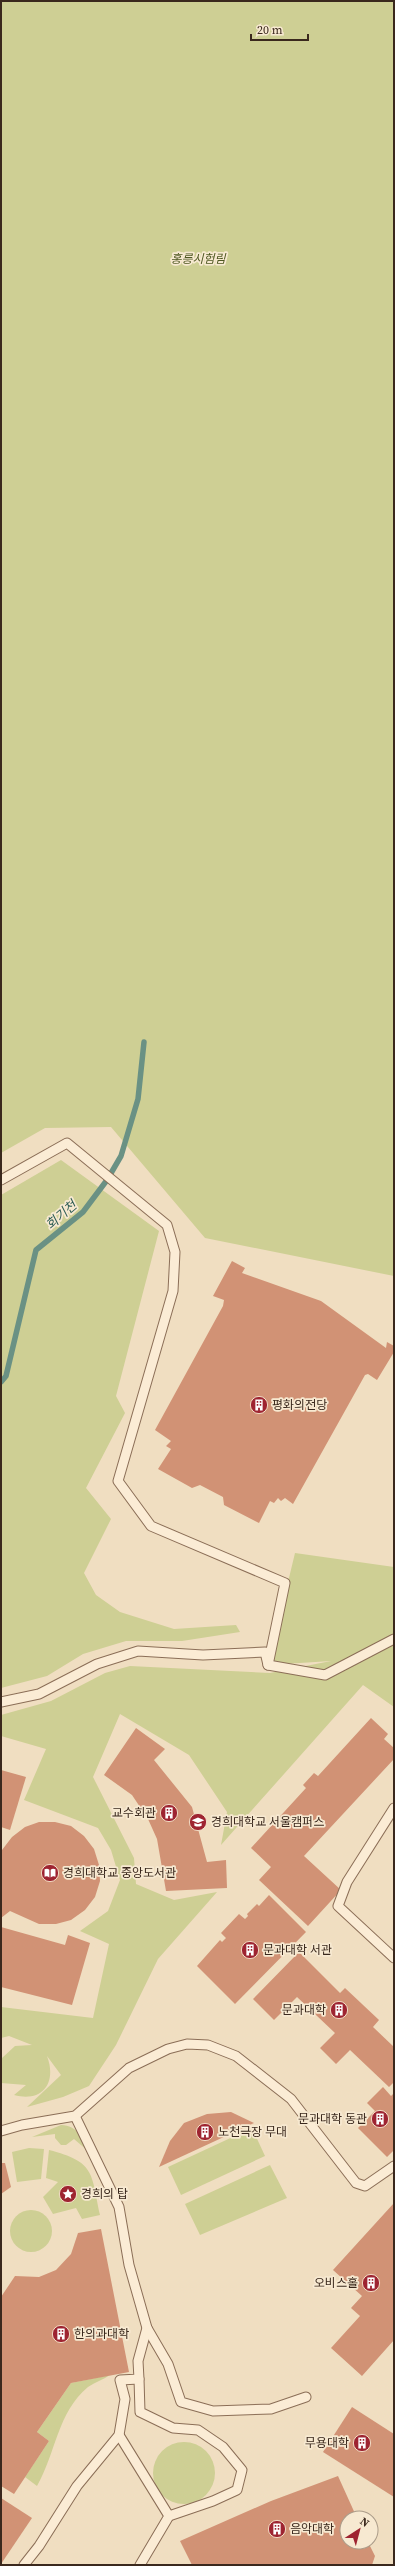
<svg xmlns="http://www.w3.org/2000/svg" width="395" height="2566" font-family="'Source Serif 4','Noto Sans KR',serif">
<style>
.green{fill:#cecf94}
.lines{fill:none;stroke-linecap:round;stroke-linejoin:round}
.stream{stroke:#6a9184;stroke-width:5.5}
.building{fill:#d19275}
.service-casing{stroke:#8b6e57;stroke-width:11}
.service{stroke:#fbecd5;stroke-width:9}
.labels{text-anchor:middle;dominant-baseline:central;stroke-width:3.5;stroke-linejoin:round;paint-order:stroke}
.park-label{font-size:12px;font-style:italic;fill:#4f5822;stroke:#f7e9d1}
.poi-label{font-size:12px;fill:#3a281d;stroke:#f7e9d1;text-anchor:start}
.water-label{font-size:13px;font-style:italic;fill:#2b5b53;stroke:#f7e9d1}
</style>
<rect width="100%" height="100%" fill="#f0dec1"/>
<g class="green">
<path d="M 1,1 L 394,1 L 394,1276 L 205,1238 L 111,1127 L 45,1128 L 1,1153 Z"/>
<path d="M 61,1160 L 159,1231 L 116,1396 L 125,1413 L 86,1488 L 111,1519 L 84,1573 L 96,1595 L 120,1612 L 174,1629 L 236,1625 L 240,1632 L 182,1641 L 126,1641 L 83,1654 L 47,1676 L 1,1688 L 1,1195 Z"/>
<path d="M 295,1553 L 394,1567 L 394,1707 L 363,1685 L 221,1845 L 227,1812 L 189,1755 L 120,1714 L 93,1777 L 134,1858 L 136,1884 L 174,1900 L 217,1892 L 158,1959 L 116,2045 L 89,2086 L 63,2097 L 27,2107 L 61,2075 L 47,2056 C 57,2082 43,2103 14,2095 L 26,2085 L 1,2083 L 2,2058 L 15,2046 L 32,2045 L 9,2036 L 1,2038 L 1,2007 L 93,2018 L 109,1944 L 80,1931 L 108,1911 L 120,1880 L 111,1850 L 98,1828 L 24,1800 L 46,1749 L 1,1736 L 1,1715 L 51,1701 L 105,1673 L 130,1666 L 270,1673 L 331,1661 L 268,1665 Z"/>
<path d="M 61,2125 C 78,2126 82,2137 88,2151 L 74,2139 L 66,2145 L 61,2145 L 55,2138 L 55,2134 L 32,2137 Z"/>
<path d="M 252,2128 L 265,2156 L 181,2195 L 168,2167 Z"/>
<path d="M 29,2148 L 44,2149 L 41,2179 L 17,2182 L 12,2152 Z"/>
<path d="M 49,2150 C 95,2162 91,2172 100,2215 L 82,2219 L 76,2208 L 53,2214 L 43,2197 L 58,2182 L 46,2178 Z"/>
<path d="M 270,2165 L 287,2198 L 200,2235 L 185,2204 Z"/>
<circle cx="31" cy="2231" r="21"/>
<path d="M 110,2375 C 103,2380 95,2382 88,2387 C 57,2413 56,2453 37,2486 L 25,2477 L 49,2441 L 37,2432 L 71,2383 Z"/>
<circle cx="184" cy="2473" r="31"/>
</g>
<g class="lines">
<path class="stream" d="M 1,1382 L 6,1376 L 36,1250 L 83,1212 L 107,1180 L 121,1156 L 138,1099 L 144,1042"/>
</g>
<g class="building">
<path d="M 232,1261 L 245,1268 L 242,1273 L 321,1301 L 386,1348 L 387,1342 L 394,1346 L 394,1352 L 377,1380 L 368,1374 L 365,1375 L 293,1504 L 285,1498 L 281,1501 L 278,1498 L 274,1503 L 270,1501 L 259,1523 L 224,1505 L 223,1497 L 200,1485 L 192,1488 L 158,1469 L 171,1449 L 166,1446 L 171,1441 L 155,1430 L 223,1306 L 224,1300 L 213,1296 Z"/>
<path d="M 371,1718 L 388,1734 L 384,1739 L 394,1748 L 394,1759 L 304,1856 L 341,1890 L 308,1926 L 259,1880 L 271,1867 L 251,1848 L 306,1788 L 303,1785 L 314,1773 L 318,1776 Z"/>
<path d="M 136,1728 L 165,1749 L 154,1760 L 192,1807 L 207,1862 L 226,1860 L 227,1888 L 166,1891 L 157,1839 L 148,1819 L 132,1795 L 104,1775 Z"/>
<path d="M 1,1770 L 26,1777 L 10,1830 L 1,1827 Z"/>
<path d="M 39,1822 L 55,1822 L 71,1826 L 84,1836 L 94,1849 L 99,1865 L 100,1881 L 95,1897 L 85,1910 L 71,1920 L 56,1924 L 39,1924 L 10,1911 L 1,1918 L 2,1850 L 12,1837 L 25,1827 Z"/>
<path d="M 269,1895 L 306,1932 L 235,2004 L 197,1966 L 220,1940 L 222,1942 L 226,1938 L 221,1933 L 239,1914 L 245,1919 L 248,1916 L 247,1914 L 257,1904 L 259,1906 Z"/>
<path d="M 1,1927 L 65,1945 L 68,1935 L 90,1943 L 72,2005 L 1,1987 Z"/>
<path d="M 299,1952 L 340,1993 L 345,1988 L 379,2020 L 373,2027 L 394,2047 L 394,2082 L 389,2087 L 350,2050 L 336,2064 L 320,2048 L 335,2033 L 297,1997 L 274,2020 L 253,1999 Z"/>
<path d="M 383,2087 L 391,2096 L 394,2093 L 394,2150 L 387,2157 L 358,2128 L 375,2111 L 367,2103 Z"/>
<path d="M 231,2112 L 254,2123 L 159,2167 L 170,2141 L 184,2123 L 207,2114 Z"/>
<path d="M 1,2163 L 5,2163 L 11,2187 L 1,2194 Z"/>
<path d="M 394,2203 L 394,2340 L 362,2376 L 331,2348 L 360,2316 L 351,2308 L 362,2296 L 333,2270 Z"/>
<path d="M 101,2229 L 129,2372 L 71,2383 L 37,2432 L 49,2441 L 14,2494 L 1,2486 L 1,2297 L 15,2276 L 39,2277 L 56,2270 L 71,2254 L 78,2233 Z"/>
<path d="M 352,2407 L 394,2434 L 394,2497 L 323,2452 Z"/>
<path d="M 338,2476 L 357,2518 L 347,2518 L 347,2542 L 368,2542 L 375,2556 L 372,2565 L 192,2565 L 180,2541 L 271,2501 Z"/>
<path d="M 1,2498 L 32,2518 L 1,2564 Z"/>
</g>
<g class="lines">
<defs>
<g id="service">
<path d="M 1,1180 L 67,1143 L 167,1225 L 175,1252 L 173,1291 L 118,1481 L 151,1526 L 285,1583 L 268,1665"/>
<path d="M 1,1702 L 39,1694 L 97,1664 L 138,1651 L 203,1655 L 265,1652 L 268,1665 L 325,1675 L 394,1639"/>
<path d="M 394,1808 L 347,1882 L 338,1906 L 394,1958"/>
<path d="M 1,2131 L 22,2125 L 75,2116 L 129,2068 L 168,2049 L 187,2044 L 208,2045 L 236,2056 L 291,2099 L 356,2183 L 365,2186 L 394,2166"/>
<path d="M 147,2328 L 168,2364 L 181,2402 L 213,2411 L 271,2409 L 306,2397"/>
<path d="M 139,2379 L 140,2412 L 173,2428 L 198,2430 L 223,2447 L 242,2470 L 237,2490 L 213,2501 L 169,2516"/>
<path d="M 119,2435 L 169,2516 L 140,2565"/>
<path d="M 24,2565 L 39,2546 L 77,2486 L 119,2435 L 125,2399 L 120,2380 L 139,2379 L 138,2361 L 147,2328 L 129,2265 L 119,2207 L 75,2116"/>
</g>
</defs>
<use href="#service" class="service-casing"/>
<use href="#service" class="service"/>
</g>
<defs>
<symbol id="building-disc" viewBox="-11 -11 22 22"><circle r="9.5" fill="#9e2431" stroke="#f7e9d1"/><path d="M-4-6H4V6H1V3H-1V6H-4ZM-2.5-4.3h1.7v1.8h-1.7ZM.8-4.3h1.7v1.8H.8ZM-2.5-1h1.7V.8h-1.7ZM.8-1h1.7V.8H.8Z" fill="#fff"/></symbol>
<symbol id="university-disc" viewBox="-11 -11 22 22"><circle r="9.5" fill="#9e2431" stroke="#f7e9d1"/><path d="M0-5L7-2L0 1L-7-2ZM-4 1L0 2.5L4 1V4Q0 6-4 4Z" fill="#fff"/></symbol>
<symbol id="library-disc" viewBox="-11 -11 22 22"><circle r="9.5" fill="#9e2431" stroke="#f7e9d1"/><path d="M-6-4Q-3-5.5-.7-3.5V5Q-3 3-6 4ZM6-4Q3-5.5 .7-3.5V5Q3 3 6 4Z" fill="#fff"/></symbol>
<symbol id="sight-disc" viewBox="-11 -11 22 22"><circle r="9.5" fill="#9e2431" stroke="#f7e9d1"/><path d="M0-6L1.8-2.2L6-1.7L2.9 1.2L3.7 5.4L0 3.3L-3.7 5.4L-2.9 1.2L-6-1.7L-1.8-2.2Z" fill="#fff"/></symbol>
</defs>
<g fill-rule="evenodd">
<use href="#building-disc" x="249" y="1395" width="20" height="20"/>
<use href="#building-disc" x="159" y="1803" width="20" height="20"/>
<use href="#university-disc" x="188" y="1812" width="20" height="20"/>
<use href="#library-disc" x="40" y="1863" width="20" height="20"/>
<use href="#building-disc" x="240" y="1940" width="20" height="20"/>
<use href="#building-disc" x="329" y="2000" width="20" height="20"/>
<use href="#building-disc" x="370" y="2109" width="20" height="20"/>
<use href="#building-disc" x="195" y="2122" width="20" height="20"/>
<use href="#sight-disc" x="58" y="2184" width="20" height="20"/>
<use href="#building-disc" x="361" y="2273" width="20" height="20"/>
<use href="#building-disc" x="51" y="2324" width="20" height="20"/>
<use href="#building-disc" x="352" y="2433" width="20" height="20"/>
<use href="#building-disc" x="267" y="2519" width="20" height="20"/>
</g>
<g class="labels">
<g class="park-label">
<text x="198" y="259">홍릉시험림</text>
</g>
<g class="poi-label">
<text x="272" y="1405">평화의전당</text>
<text x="156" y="1813" text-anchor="end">교수회관</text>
<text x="211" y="1822">경희대학교 서울캠퍼스</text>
<text x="63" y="1873">경희대학교 중앙도서관</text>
<text x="263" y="1950">문과대학 서관</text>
<text x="326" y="2010" text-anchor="end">문과대학</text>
<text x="367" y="2119" text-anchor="end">문과대학 동관</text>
<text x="218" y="2132">노천극장 무대</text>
<text x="81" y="2194">경희의 탑</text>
<text x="358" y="2283" text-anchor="end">오비스홀</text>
<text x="74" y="2334">한의과대학</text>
<text x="349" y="2443" text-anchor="end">무용대학</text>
<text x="290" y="2529">음악대학</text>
</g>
<g class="water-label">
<text transform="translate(61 1215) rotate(-41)">회기천</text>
</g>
</g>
<rect width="395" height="2566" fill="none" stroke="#3a281d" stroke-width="4"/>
<g transform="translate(359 2530) rotate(36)"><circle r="19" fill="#f7e9d1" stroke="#ab9c89"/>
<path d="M0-3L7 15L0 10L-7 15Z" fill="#9e2431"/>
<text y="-6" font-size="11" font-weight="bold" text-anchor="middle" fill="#3a281d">N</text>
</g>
<path d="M251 34v6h57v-6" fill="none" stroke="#3a281d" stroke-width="2"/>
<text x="257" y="34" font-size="12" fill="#3a281d" stroke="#f7e9d1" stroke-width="3" paint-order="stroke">20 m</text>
</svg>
